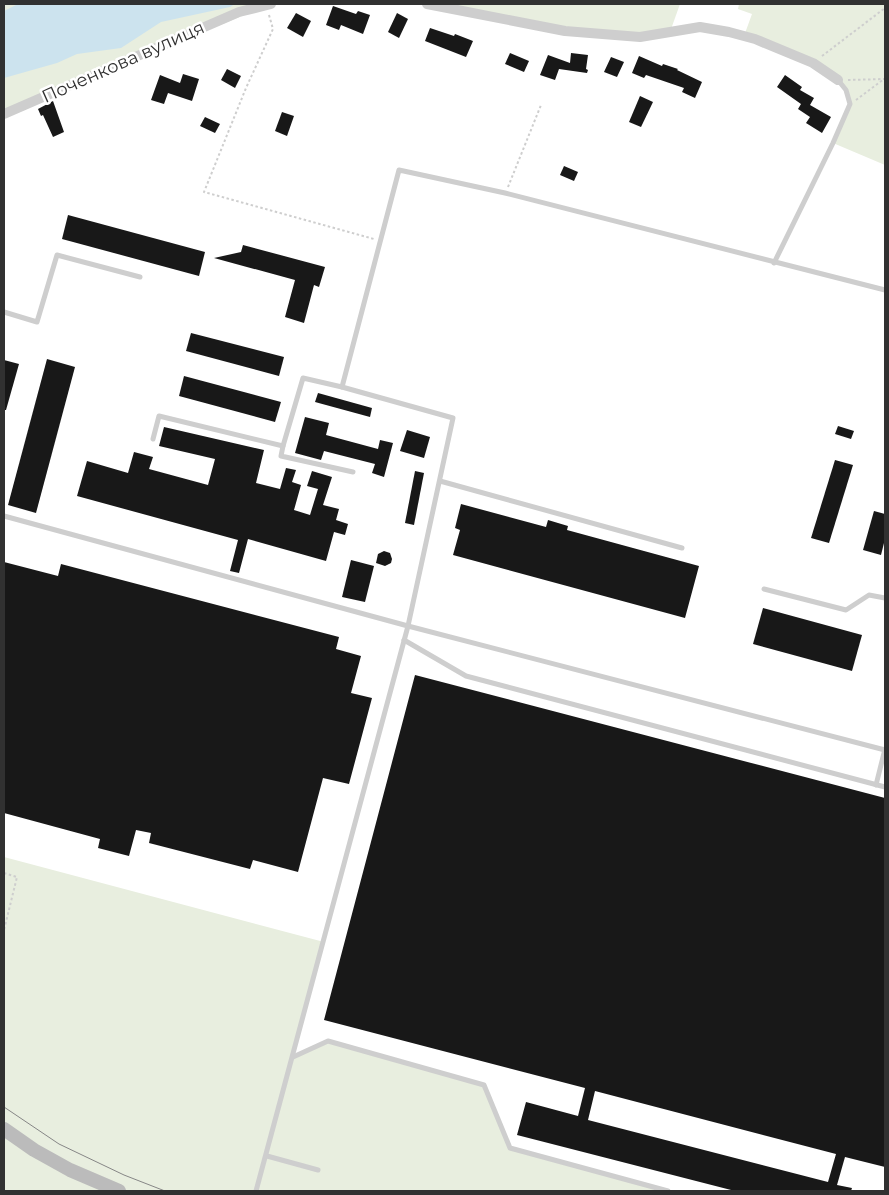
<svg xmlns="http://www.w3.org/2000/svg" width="889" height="1195" font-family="Montserrat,sans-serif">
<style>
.green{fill:#e8eedf}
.water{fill:#cce3ee}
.building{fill:#181818;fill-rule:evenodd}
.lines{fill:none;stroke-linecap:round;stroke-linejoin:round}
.path{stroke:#cecece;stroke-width:2;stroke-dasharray:2.5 2.5;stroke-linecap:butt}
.lane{stroke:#cecece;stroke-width:5}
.street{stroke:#cecece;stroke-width:10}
.secondary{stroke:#bbb;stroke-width:14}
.tram{stroke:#868686;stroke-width:1}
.labels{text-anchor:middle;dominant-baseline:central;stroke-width:5;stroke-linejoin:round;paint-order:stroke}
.street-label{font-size:18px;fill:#313131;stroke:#fff}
</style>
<rect width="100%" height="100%" fill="#fff"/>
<g class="green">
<path d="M 4,4 L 271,4 L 4,114 Z"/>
<path d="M 427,4 L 680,4 L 670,32 L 640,37 L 565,31 Z"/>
<path d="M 739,4 L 885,4 L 885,165 L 833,143 C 844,117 857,106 839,80 L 744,36 L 752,14 L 738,9 Z"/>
<path d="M 4,857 L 324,942 L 294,1057 L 328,1041 L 484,1085 L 510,1148 L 668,1191 L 4,1191 Z"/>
</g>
<path class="water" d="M 18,4 L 235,4 L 230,7 L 161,22 L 121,48 L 77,54 L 57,63 L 4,78 L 4,11 Z"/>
<g class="building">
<path d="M 333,6 L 356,14 L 358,11 L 370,15 L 363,34 L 341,25 L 339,30 L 326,25 Z"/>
<path d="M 296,13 L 311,21 L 303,37 L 287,28 Z"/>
<path d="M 397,13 L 408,19 L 399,38 L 388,32 Z"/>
<path d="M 430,28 L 454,36 L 455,34 L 473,41 L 466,57 L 425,41 Z"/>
<path d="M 510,53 L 529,61 L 524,72 L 505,64 Z"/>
<path d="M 571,53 L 588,55 L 586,69 L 588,70 L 587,73 L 559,69 L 555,80 L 540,75 L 548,55 L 570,63 Z"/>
<path d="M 639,56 L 662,66 L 663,64 L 678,69 L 677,70 L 702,82 L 695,98 L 682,92 L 684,88 L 646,75 L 644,78 L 632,73 Z"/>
<path d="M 611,57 L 624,62 L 617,77 L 604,72 Z"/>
<path d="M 227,69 L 241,76 L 235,88 L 221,80 Z"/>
<path d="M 183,74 L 199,79 L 192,101 L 168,93 L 164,104 L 151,100 L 160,75 L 180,83 Z"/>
<path d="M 785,75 L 802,87 L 800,90 L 814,98 L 810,105 L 831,117 L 822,133 L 806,123 L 810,117 L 798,109 L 801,104 L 777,87 Z"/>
<path d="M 640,96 L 653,102 L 641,127 L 629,122 Z"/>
<path d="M 53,101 L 64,132 L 53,137 L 43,115 L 41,116 L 38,109 Z"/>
<path d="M 282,112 L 294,116 L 287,136 L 275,131 Z"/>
<path d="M 205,117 L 220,124 L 215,133 L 200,126 Z"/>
<path d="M 564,166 L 578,172 L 574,181 L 560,175 Z"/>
<path d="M 68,215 L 205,252 L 199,276 L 62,239 Z"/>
<path d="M 243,245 L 325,267 L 319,287 L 314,285 L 304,323 L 285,317 L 295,280 L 214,258 L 241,252 Z"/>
<path d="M 191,333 L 284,357 L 279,376 L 186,351 Z"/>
<path d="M 47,359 L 75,367 L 36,513 L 8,505 Z"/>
<path d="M 4,360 L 19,364 L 6,410 L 4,410 Z"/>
<path d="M 184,376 L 281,402 L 275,422 L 179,396 Z"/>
<path d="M 318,393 L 372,408 L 370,417 L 315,402 Z"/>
<path d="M 305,417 L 329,423 L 326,435 L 378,449 L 380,440 L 393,443 L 384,477 L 372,473 L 375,464 L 324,451 L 321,460 L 295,453 Z"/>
<path d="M 838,426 L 854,431 L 851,439 L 835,434 Z"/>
<path d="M 164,427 L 264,450 L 256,483 L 280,489 L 286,468 L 296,470 L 292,482 L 301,485 L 294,510 L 310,515 L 318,489 L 307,486 L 312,471 L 332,477 L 323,505 L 339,509 L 336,520 L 348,524 L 345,535 L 334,532 L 326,561 L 248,539 L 239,573 L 230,571 L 238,540 L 77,496 L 87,461 L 128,473 L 134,452 L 153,457 L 149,469 L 208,485 L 215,459 L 159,446 Z"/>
<path d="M 407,430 L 430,437 L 424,458 L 400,451 Z"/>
<path d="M 835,460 L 853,465 L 829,543 L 811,538 Z"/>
<path d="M 415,471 L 424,473 L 414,525 L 405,523 Z"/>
<path d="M 461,504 L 546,527 L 548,520 L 568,526 L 567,530 L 699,566 L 685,618 L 453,555 L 460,530 L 455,528 Z"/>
<path d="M 874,511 L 885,514 L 885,539 L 881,555 L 863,550 Z"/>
<path d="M 384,551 L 390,553 L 392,559 L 391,563 L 385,566 L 376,563 L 378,554 Z"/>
<path d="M 351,560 L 374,566 L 365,602 L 342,597 Z"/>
<path d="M 4,562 L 58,576 L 61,564 L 339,637 L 336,649 L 361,656 L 351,693 L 372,698 L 349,784 L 323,778 L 298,872 L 253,860 L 250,869 L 149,843 L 151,833 L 136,830 L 129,856 L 98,848 L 100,839 L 4,813 Z"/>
<path d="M 763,608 L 862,635 L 852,671 L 753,644 Z"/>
<path d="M 415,675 L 885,798 L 885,1167 L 845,1157 L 837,1185 L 852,1188 L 851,1191 L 735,1191 L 517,1135 L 526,1102 L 578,1116 L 585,1088 L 324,1020 ZM 595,1091 L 836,1154 L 828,1182 L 588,1120 Z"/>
</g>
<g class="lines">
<g class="path">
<path d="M 269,15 L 273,29 L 246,88 L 204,192 L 374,239"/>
<path d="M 822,56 L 885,8"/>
<path d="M 848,80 L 885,79"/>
<path d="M 856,100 L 884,79"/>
<path d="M 508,187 L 541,105"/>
<path d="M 4,873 L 17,877 L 4,930"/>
</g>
<g class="lane">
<path d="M 774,263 L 833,143 L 850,104 L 846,90 L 838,80"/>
<path d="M 4,312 L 37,322 L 57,255 L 140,277"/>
<path d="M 153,439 L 159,416 L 283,446 L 303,378 L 342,387"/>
<path d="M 283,446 L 281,456 L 353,472"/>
<path d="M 440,481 L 682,548"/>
<path d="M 4,516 L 408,626 L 885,750"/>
<path d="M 764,589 L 846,610 L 869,595 L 885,598"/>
<path d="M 404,640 L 466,676 L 885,787"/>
<path d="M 876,785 L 885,749"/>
<path d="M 293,1057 L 328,1041 L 484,1085 L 510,1148 L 668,1191"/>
<path d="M 267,1156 L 318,1170"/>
<path d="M 256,1191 L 408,626 L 453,418 L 342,387 L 399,170 L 505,193 L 885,290"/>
</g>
<g class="street">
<path d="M 427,4 L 565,31 L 640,37 L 700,27 L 729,32 L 755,39 L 813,63 L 838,80"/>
<path d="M 4,114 L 239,12 L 271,4"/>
</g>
<path class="secondary" d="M 4,1129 L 34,1150 L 70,1170 L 119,1191"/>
<path class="tram" d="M 4,1107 L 59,1144 L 124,1175 L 165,1191"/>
</g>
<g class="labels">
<g class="street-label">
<text transform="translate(123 62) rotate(-24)">Поченкова вулиця</text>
</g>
</g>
<rect width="889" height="1195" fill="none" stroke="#313131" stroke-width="10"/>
</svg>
